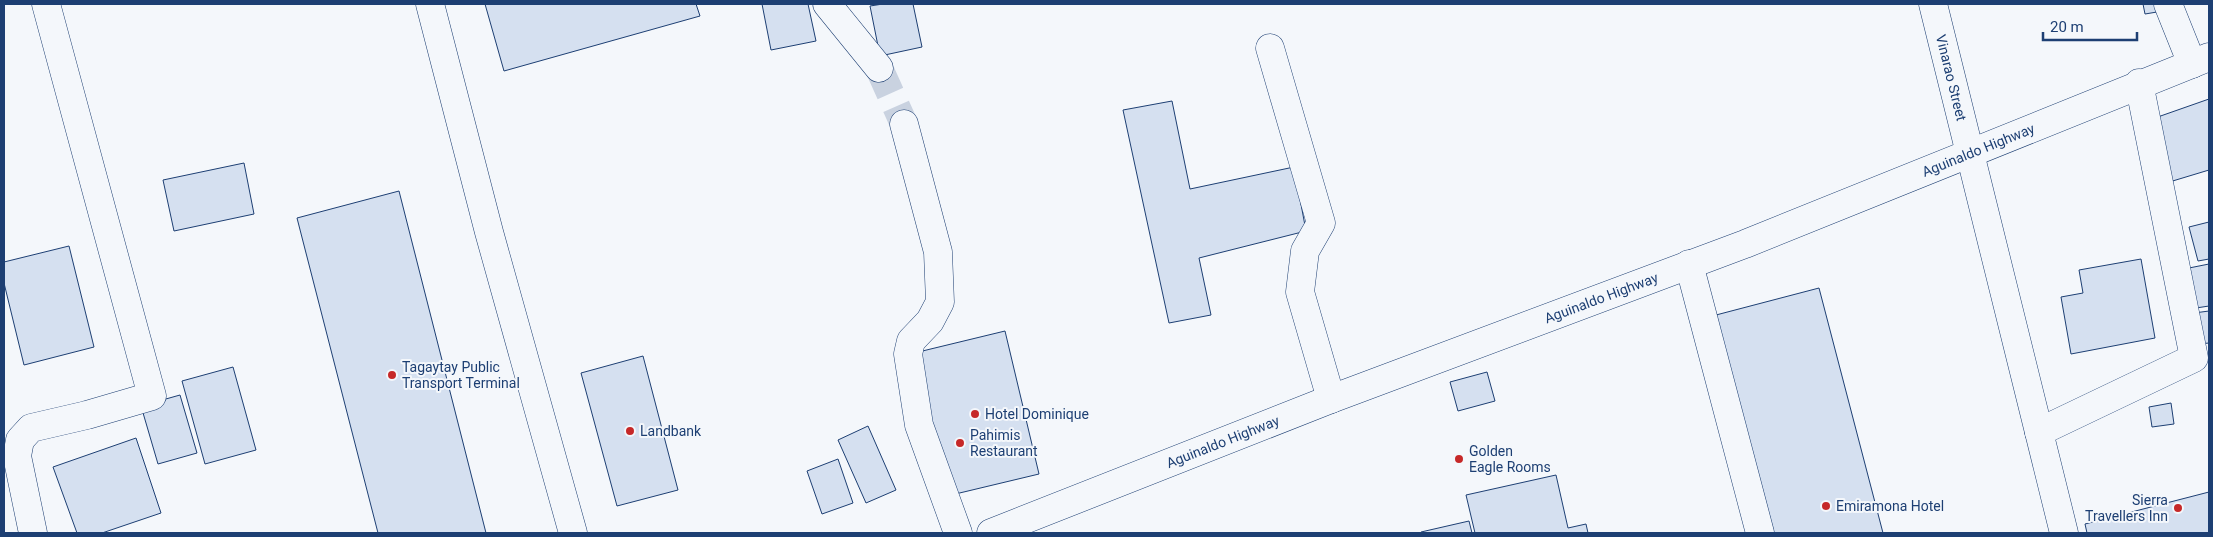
<svg xmlns="http://www.w3.org/2000/svg" width="2213" height="537" font-family="Roboto,sans-serif">
<style>
.building{fill:#d5e0f0;stroke:#1d3f73}
.lines{fill:none;stroke-linecap:round;stroke-linejoin:round}
.minor-tunnel{stroke:#c9d2e0;stroke-width:28;stroke-dasharray:28 14;stroke-linecap:butt}
.minor-casing{stroke:#1d3f73;stroke-width:29}
.major-casing{stroke:#1d3f73;stroke-width:29}
.minor{stroke:#f4f7fb;stroke-width:28}
.major{stroke:#f4f7fb;stroke-width:28}
.poi-dot{fill:#c62828;stroke:#f4f7fb;stroke-width:2}
.labels{text-anchor:middle;dominant-baseline:central;stroke-width:4;stroke-linejoin:round;paint-order:stroke}
.street-label{font-size:14px;fill:#1d3f73;stroke:#f4f7fb}
.poi-label{font-size:14px;fill:#1d3f73;stroke:#f4f7fb;text-anchor:start}
</style>
<rect width="100%" height="100%" fill="#f4f7fb"/>
<g class="building">
<path d="M 485,4 L 696,4 L 700,16 L 504,71 Z"/>
<path d="M 762,4 L 808,4 L 816,41 L 771,50 Z"/>
<path d="M 883,4 L 913,4 L 922,47 L 880,56 L 870,6 Z"/>
<path d="M 2143,4 L 2155,4 L 2157,12 L 2145,14 Z"/>
<path d="M 2209,99 L 2209,170 L 2166,183 L 2152,119 Z"/>
<path d="M 1172,101 L 1190,189 L 1294,167 L 1306,231 L 1199,258 L 1211,315 L 1169,323 L 1123,110 Z"/>
<path d="M 244,163 L 254,214 L 174,231 L 163,180 Z"/>
<path d="M 399,191 L 486,533 L 378,533 L 297,218 Z"/>
<path d="M 2209,222 L 2209,259 L 2198,261 L 2189,227 Z"/>
<path d="M 69,246 L 94,347 L 24,365 L 4,283 L 4,262 Z"/>
<path d="M 2141,259 L 2155,338 L 2071,354 L 2061,297 L 2083,293 L 2079,270 Z"/>
<path d="M 2209,264 L 2209,306 L 2196,308 L 2189,268 Z"/>
<path d="M 1819,288 L 1883,533 L 1774,533 L 1716,315 Z"/>
<path d="M 2209,311 L 2209,343 L 2199,344 L 2194,313 Z"/>
<path d="M 1005,331 L 1039,474 L 947,496 L 910,354 Z"/>
<path d="M 643,356 L 678,490 L 617,506 L 581,373 Z"/>
<path d="M 233,367 L 256,450 L 205,464 L 182,381 Z"/>
<path d="M 1487,372 L 1495,401 L 1458,411 L 1450,382 Z"/>
<path d="M 180,395 L 197,453 L 158,464 L 141,406 Z"/>
<path d="M 2171,403 L 2174,424 L 2152,427 L 2149,407 Z"/>
<path d="M 868,426 L 896,490 L 866,503 L 838,440 Z"/>
<path d="M 136,438 L 161,513 L 102,533 L 77,533 L 53,467 Z"/>
<path d="M 838,459 L 853,503 L 822,514 L 807,471 Z"/>
<path d="M 1556,475 L 1568,528 L 1586,524 L 1588,533 L 1475,533 L 1466,495 Z"/>
<path d="M 2209,492 L 2209,533 L 2087,533 L 2085,524 Z"/>
<path d="M 1469,521 L 1472,533 L 1421,533 L 1421,532 Z"/>
</g>
<g class="lines">
<path class="minor-tunnel" d="M 879,68 L 904,124"/>
<defs>
<g id="minor">
<path d="M 430,4 L 489,232 L 573,533"/>
<path d="M 827,4 L 879,68"/>
<path id="s1" d="M 1933,4 L 2064,533"/>
<path d="M 2168,4 L 2192,64"/>
<path d="M 1270,48 L 1321,223 L 1305,251 L 1300,292 L 1331,399"/>
<path d="M 904,124 L 938,252 L 940,302 L 930,321 L 911,341 L 908,354 L 919,425 L 958,533"/>
<path d="M 1689,264 L 1760,533"/>
<path d="M 2039,432 L 2194,358 L 2139,83"/>
<path d="M 33,533 L 17,456 L 20,440 L 31,428 L 87,415 L 152,396 L 46,4"/>
</g>
<g id="major">
<path id="s2" d="M 991,533 L 1331,399 L 1745,244 L 2209,57"/>
</g>
</defs>
<use href="#minor" class="minor-casing"/>
<use href="#major" class="major-casing"/>
<use href="#minor" class="minor"/>
<use href="#major" class="major"/>
</g>
<g class="poi-dot">
<circle cx="392" cy="375" r="5"/>
<circle cx="975" cy="414" r="5"/>
<circle cx="630" cy="431" r="5"/>
<circle cx="960" cy="443" r="5"/>
<circle cx="1459" cy="459" r="5"/>
<circle cx="1826" cy="506" r="5"/>
<circle cx="2178" cy="508" r="5"/>
</g>
<g class="labels">
<g class="street-label">
<text stroke="none"><textPath href="#s1" startOffset="76">Vinarao Street</textPath></text>
<text stroke="none"><textPath href="#s2" startOffset="1059">Aguinaldo Highway</textPath></text>
<text stroke="none"><textPath href="#s2" startOffset="654">Aguinaldo Highway</textPath></text>
<text stroke="none"><textPath href="#s2" startOffset="249">Aguinaldo Highway</textPath></text>
</g>
<g class="poi-label">
<text x="402" y="367">Tagaytay Public<tspan x="402" dy="16">Transport Terminal</tspan></text>
<text x="985" y="414">Hotel Dominique</text>
<text x="640" y="431">Landbank</text>
<text x="970" y="435">Pahimis<tspan x="970" dy="16">Restaurant</tspan></text>
<text x="1469" y="451">Golden<tspan x="1469" dy="16">Eagle Rooms</tspan></text>
<text x="2168" y="500" text-anchor="end">Sierra<tspan x="2168" dy="16">Travellers Inn</tspan></text>
<text x="1836" y="506">Emiramona Hotel</text>
</g>
</g>
<rect width="2213" height="537" fill="none" stroke="#1d3f73" stroke-width="10"/>
<path d="M2043 32v8h94v-8" fill="none" stroke="#1d3f73" stroke-width="2.5"/>
<text x="2050" y="32" font-size="15" fill="#1d3f73" stroke="#f4f7fb" stroke-width="4" paint-order="stroke">20 m</text>
</svg>
